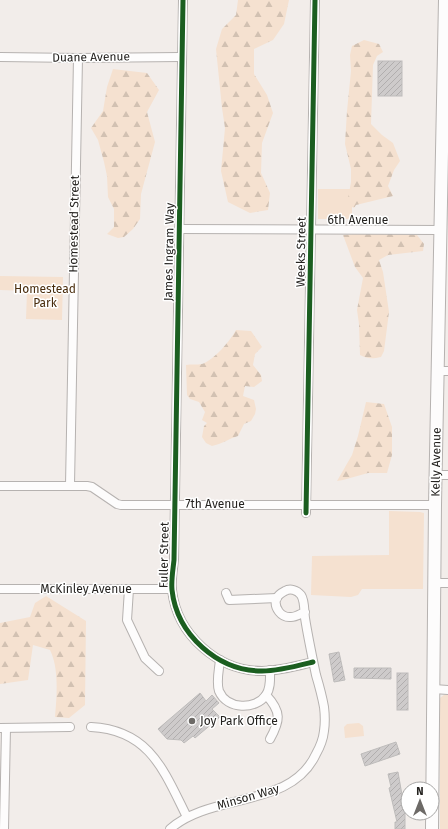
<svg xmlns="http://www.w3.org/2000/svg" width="448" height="829" font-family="'Fira Sans',sans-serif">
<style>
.green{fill:#f5e1d0}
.forest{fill:url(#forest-firs)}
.building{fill:url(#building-hatch);stroke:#bebcbb}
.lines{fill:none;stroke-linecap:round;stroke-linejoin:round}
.minor-casing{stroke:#b6b2b0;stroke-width:10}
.secondary-casing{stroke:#b6b2b0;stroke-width:14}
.minor{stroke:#fdfcfc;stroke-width:8}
.secondary{stroke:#fdfcfc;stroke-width:12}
.cycleway-casing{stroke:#fff;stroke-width:8}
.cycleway{stroke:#1b5e20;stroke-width:5}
.poi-dot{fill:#6d6a67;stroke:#fff;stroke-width:1.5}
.labels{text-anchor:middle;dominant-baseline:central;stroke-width:3;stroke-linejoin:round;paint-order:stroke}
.street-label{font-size:12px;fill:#252320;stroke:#fff}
.park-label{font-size:12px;fill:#492c0c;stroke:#fff}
.poi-label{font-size:12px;fill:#252320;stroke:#fff;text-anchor:start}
</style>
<defs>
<pattern id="forest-firs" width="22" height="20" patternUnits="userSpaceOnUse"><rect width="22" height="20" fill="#f5e1d0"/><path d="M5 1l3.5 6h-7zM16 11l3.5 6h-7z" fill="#d2c1b2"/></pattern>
<pattern id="building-hatch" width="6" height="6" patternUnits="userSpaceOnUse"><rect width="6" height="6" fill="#cecbcb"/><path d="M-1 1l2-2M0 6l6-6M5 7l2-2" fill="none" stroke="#b1aeae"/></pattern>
</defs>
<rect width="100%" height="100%" fill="#f2edea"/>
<g class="green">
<rect x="318" y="189" width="34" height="30"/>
<path d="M 0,276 L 63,277 L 62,320 L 26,319 L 27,291 L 0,290 Z"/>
<path d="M 389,511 L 420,512 L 424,513 L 423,589 L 362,589 L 358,595 L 351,597 L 311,595 L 312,556 L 389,555 Z"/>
<path d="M 448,694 L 448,829 L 440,829 L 440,698 L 444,695 Z"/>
<path d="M 359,723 L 363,726 L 364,736 L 345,738 L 344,727 L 347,724 Z"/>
</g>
<g class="forest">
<path d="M 238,0 L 289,0 L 284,24 L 273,40 L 254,49 L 254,74 L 267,95 L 273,113 L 262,143 L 261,173 L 270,193 L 268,210 L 250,213 L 228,202 L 221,171 L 225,128 L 222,108 L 216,49 L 222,29 L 236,15 Z"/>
<path d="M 364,40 L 379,44 L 383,52 L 377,56 L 373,65 L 371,124 L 382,135 L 393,143 L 400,161 L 394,170 L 388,186 L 393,196 L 356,205 L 354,208 L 347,204 L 351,182 L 351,169 L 345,144 L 347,111 L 351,71 L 350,55 L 352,46 Z"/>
<path d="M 113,69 L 147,73 L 159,90 L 147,112 L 155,142 L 141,194 L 140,219 L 133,229 L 124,237 L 118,238 L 107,234 L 114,227 L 114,209 L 108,197 L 107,176 L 104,162 L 98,140 L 91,128 L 103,111 L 107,87 Z"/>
<path d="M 367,233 L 417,235 L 424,244 L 423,251 L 388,255 L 379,260 L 383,272 L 389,312 L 384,351 L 381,357 C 372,359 368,359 360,355 L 359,324 L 357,310 L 363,278 L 355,267 L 343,235 Z"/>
<path d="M 236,330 L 251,331 L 262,347 L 255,354 L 253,365 L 261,375 L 262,381 L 254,387 L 245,386 L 243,396 L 254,400 L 256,409 L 255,414 L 251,421 L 244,424 L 238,436 C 228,439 222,444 212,446 L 206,443 L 202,437 L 204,426 L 207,423 L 202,420 L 205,412 L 199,402 L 190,399 L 187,395 L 186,365 C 191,364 197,365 202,364 C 213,361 231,340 236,330 Z"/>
<path d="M 366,402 L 384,404 L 392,427 L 392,455 L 387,473 L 368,473 L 343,480 L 337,481 L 352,455 L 358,436 Z"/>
<path d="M 46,596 L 86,621 L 85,705 L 69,718 L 55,717 C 57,696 59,668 50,650 L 33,645 L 28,680 L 0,684 L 0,623 L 30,617 L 35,603 Z"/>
</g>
<g class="building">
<rect x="378" y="61" width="24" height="35"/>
<path d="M 339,652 L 345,680 L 334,682 L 329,654 Z"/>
<path d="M 354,668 L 391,668 L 391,679 L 354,678 Z"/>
<rect x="397" y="673" width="11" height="37"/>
<path d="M 200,693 L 206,701 L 212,695 L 219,703 L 212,709 L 220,717 L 195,738 L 193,736 L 184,743 L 181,740 L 167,739 L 158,729 Z"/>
<path d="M 396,742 L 400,754 L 365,766 L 361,754 Z"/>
<path d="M 398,772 L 405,812 L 405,829 L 395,829 L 395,822 L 397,822 L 389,788 L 391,787 L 388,774 Z"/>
</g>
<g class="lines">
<defs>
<g id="minor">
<path d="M 183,0 L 174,560 C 173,570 171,580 172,590 C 177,635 218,671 262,671 C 279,671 297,666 313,662"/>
<path d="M 0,57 L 78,58 L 181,57"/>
<path d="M 179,229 L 441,230"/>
<path d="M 438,371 L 448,371"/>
<path d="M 436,475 L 448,475"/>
<path d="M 70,485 L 78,58"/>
<path d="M 0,486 L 87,486 L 92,487 L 117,504 L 121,505 L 435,505"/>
<path d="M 306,513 L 315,0"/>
<path d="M 435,583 L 448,583"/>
<path d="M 0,589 L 172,589"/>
<path d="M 129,589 L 127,620 L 145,658 L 159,671"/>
<path d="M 226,593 L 229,600 L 277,598"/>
<path d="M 220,660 C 219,670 216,682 219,691 C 227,710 256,710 266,695 C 271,688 270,678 270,670"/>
<path d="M 434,689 L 448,690"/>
<path d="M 266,695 C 282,712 280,721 270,739"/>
<path d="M 91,727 C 150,730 164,771 187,817"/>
<path d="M 0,728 L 70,727"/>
<path d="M 4,829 L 6,728"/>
<path d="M 170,829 C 212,792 291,809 316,754 C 320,747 323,740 324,731 C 325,724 325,715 324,707 C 322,696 319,685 316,675 C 312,656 308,637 305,618 C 304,612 305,601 301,595 C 297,590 290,588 285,591 C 281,593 278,595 276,599 C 274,608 281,618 291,617 C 296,617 300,614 305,612"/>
</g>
<path id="secondary" d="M 432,829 L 435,505 L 445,0"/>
</defs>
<use href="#minor" class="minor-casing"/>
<use href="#secondary" class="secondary-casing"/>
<use href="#minor" class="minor"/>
<use href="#secondary" class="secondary"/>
<defs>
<g id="cycleway">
<path d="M 183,0 L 174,560 C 173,570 171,580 172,590 C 177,635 218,671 262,671 C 279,671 297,666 313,662"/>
<path d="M 306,513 L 315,0"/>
</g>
</defs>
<use href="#cycleway" class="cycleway-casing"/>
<use href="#cycleway" class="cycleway"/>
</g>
<circle class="poi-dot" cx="192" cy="721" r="4"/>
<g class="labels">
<g class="street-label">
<text transform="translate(91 57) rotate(-1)">Duane Avenue</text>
<text x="358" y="220">6th Avenue</text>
<text transform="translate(74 224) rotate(-89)">Homestead Street</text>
<text transform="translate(169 252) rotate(-89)">James Ingram Way</text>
<text transform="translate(301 252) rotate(-89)">Weeks Street</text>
<text transform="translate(436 462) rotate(-89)">Kelly Avenue</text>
<text x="215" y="504">7th Avenue</text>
<text transform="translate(164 555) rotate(-89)">Fuller Street</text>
<text x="86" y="589">McKinley Avenue</text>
<text transform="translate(248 797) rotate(-16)">Minson Way</text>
</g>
<g class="park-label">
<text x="45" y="289">Homestead<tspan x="45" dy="14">Park</tspan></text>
</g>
<g class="poi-label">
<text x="200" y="721">Joy Park Office</text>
</g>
</g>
<g transform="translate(420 801)"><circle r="19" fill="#ffffff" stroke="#a8a7a6"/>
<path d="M0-3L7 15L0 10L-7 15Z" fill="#6d6a67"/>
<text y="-6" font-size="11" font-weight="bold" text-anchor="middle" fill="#252320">N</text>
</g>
</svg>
